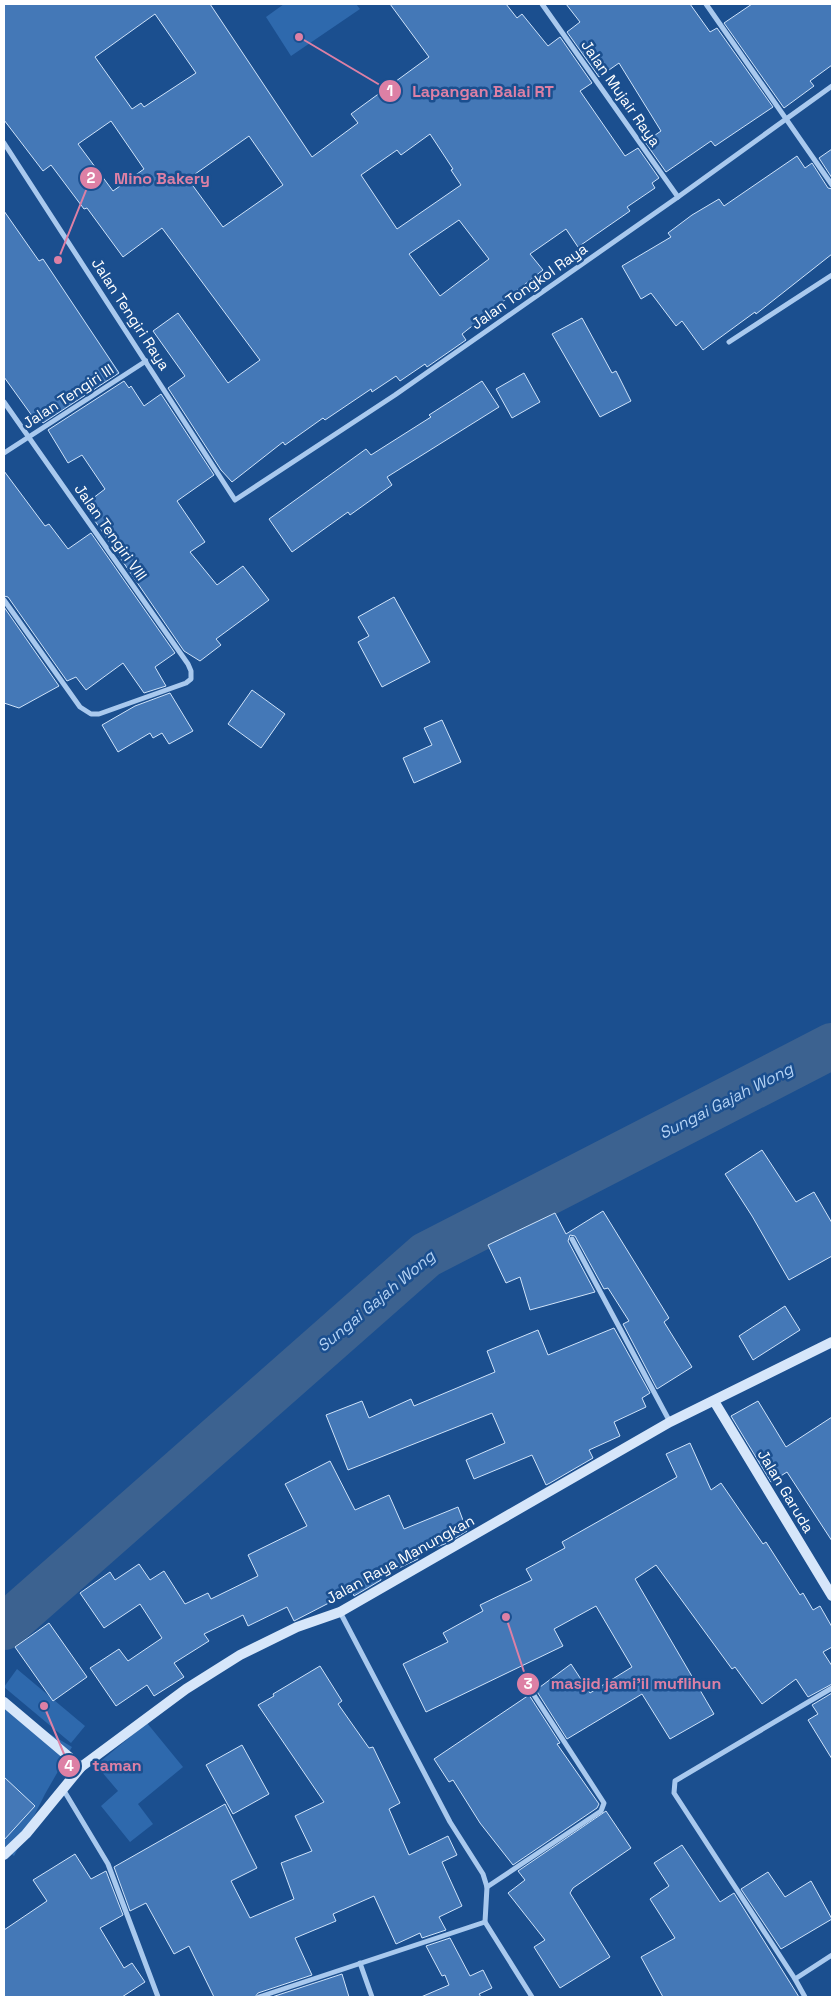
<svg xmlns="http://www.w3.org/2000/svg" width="836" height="2001" font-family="'Space Grotesk',sans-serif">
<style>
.green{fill:#2e69ad}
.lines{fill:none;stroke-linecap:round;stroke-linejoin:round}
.river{stroke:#3c6290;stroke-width:46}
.building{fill:#4478b7;stroke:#cfe3fa;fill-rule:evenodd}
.street{stroke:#a9c9ee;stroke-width:5}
.secondary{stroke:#d6e6fa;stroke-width:10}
.labels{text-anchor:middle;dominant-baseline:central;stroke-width:5;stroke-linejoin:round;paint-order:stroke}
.street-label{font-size:15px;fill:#fff;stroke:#1b4f8f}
.water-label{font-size:16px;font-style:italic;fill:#b5d3f5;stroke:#1b4f8f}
.leader{fill:none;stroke:#dd80a5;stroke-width:2}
.callout-dot{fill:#dd80a5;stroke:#1b4f8f;stroke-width:2}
.mark-label{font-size:15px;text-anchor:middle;font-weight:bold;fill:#fff}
.callout-label{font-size:16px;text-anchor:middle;font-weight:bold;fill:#dd80a5;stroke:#1b4f8f;stroke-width:5;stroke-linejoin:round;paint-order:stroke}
</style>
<rect width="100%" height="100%" fill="#1b4f8f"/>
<g class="green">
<path d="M 284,4 L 356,4 L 360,9 L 291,56 L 266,17 Z"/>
<path d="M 17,1669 L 85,1726 L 71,1743 L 4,1687 Z"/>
<path d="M 4,1707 L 72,1747 L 45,1794 L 14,1856 L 4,1847 Z"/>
<path d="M 147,1723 L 183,1767 L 138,1804 L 153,1824 L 130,1842 L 101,1806 L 118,1791 L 96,1765 Z"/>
</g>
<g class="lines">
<path class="river" d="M 4,1627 L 426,1255 L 832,1046"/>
</g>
<g class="building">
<path d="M 4,4 L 210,4 L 312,157 L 358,123 L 351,114 L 429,57 L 390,4 L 506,4 L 517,18 L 522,14 L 548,46 L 560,37 L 592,83 L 580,91 L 625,156 L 638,148 L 659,178 L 652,183 L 655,188 L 627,207 L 630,211 L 578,247 L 566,229 L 530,254 L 543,270 L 462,334 L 466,340 L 427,367 L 425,364 L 400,381 L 396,376 L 372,392 L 371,389 L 325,420 L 323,418 L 285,445 L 283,442 L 232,482 L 221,470 L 168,388 L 185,376 L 153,331 L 178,313 L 228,383 L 260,360 L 162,228 L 123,257 L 87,208 L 84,209 L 51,165 L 43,171 L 4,120 ZM 155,14 L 196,73 L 144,107 L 141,103 L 132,109 L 95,57 ZM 111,121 L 144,169 L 113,191 L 78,144 ZM 430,134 L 453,169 L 451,170 L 461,185 L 397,229 L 361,175 L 397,150 L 401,155 ZM 249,136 L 283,185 L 223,227 L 188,179 ZM 459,220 L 489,259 L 440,296 L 409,254 Z"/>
<path d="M 566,4 L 690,4 L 710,32 L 717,28 L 773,107 L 715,146 L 711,141 L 666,172 L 645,142 L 661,131 L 619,63 L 599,77 L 567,32 L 580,22 Z"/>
<path d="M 752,4 L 832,4 L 832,65 L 810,81 L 814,86 L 784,108 L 724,23 Z"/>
<path d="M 832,149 L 832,178 L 819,158 Z"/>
<path d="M 797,156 L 805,168 L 812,163 L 828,188 L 832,189 L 832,254 L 756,314 L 755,312 L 703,350 L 682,321 L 676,326 L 651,293 L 641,299 L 622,266 L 671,237 L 668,233 L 692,215 L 719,199 L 724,206 Z"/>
<path d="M 4,211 L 39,261 L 43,259 L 119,373 L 43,423 L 39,417 L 35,420 L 4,377 Z"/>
<path d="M 582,318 L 612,373 L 616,371 L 631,401 L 600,417 L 552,334 Z"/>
<path d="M 524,373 L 540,402 L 512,418 L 496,389 Z"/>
<path d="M 124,381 L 129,388 L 131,386 L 144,406 L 161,394 L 214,475 L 177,501 L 205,542 L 190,552 L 217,585 L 243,566 L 269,600 L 216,639 L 221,645 L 200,661 L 184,651 L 84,505 L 105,489 L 82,455 L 68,463 L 48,430 Z"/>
<path d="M 482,381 L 499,407 L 387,477 L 392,485 L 350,515 L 348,512 L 292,552 L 269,519 L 366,449 L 371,455 L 431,417 L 429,415 Z"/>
<path d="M 4,471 L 45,526 L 49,524 L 68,549 L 91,533 L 175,653 L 155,667 L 166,686 L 144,693 L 123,663 L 86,690 L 76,677 L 67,681 L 8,597 L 4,596 Z"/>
<path d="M 394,597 L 430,662 L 382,687 L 358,642 L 369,636 L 358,617 Z"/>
<path d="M 4,607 L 59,686 L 19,708 L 4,703 Z"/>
<path d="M 252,690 L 285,714 L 261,748 L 228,724 Z"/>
<path d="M 170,693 L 193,731 L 169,744 L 162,733 L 153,738 L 150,733 L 118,752 L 102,725 L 135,706 Z"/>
<path d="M 442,720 L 461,762 L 414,783 L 403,758 L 432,745 L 424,728 Z"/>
<path d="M 762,1150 L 796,1202 L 814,1192 L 832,1223 L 832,1256 L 789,1280 L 752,1216 L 725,1174 Z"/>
<path d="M 603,1211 L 669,1318 L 664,1322 L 692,1367 L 657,1389 L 623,1324 L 629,1321 L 608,1288 L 604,1289 L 575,1236 L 570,1235 L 568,1241 L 595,1292 L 530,1310 L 520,1277 L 506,1283 L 488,1245 L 555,1213 L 566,1234 Z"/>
<path d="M 785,1306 L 800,1330 L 753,1360 L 739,1336 Z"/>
<path d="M 614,1328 L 650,1393 L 642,1398 L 646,1407 L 614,1422 L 620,1436 L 589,1450 L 593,1458 L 550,1483 L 546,1485 L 532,1455 L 474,1479 L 466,1460 L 505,1443 L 492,1413 L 348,1470 L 326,1415 L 362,1401 L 369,1418 L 411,1399 L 414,1406 L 495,1372 L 487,1351 L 538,1330 L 548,1355 Z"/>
<path d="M 758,1401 L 786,1447 L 832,1417 L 832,1541 L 787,1472 L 771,1482 L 731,1416 Z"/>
<path d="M 690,1443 L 711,1490 L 721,1483 L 763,1544 L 766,1542 L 800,1595 L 803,1593 L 813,1610 L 820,1606 L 832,1627 L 832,1647 L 823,1652 L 832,1666 L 832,1684 L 808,1697 L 796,1679 L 762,1704 L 735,1667 L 732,1669 L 656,1565 L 635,1579 L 714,1714 L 670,1739 L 642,1694 L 567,1739 L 536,1690 L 571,1664 L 590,1693 L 632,1667 L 596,1606 L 554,1629 L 563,1646 L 426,1712 L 403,1664 L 448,1642 L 443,1633 L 483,1611 L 480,1605 L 532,1580 L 526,1569 L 565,1548 L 562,1542 L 677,1477 L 666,1454 Z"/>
<path d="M 330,1461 L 355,1510 L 389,1495 L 404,1529 L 458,1507 L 467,1531 L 447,1543 L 416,1555 L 418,1559 L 380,1577 L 381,1580 L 354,1596 L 352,1591 L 294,1621 L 287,1607 L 248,1626 L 243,1615 L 204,1634 L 209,1641 L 174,1663 L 184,1677 L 154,1696 L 147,1685 L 116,1706 L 90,1668 L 119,1649 L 128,1661 L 162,1638 L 140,1604 L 104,1628 L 80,1593 L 110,1572 L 115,1580 L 139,1564 L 150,1580 L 164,1571 L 185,1604 L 208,1593 L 211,1599 L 258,1576 L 248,1555 L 307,1526 L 285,1484 Z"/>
<path d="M 49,1623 L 87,1677 L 53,1701 L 15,1647 Z"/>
<path d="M 320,1666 L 342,1701 L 338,1704 L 369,1748 L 373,1747 L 400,1803 L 389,1809 L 409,1855 L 448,1836 L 457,1855 L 442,1862 L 462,1906 L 439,1917 L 446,1930 L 422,1938 L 420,1933 L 396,1944 L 374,1896 L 333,1914 L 336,1921 L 295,1938 L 312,1975 L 258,1993 L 255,1997 L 214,1997 L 189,1946 L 174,1954 L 146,1903 L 130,1911 L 114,1867 L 225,1804 L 257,1868 L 231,1881 L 250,1918 L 294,1899 L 281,1863 L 312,1851 L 295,1816 L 324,1802 L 258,1705 L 274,1696 L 273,1694 Z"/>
<path d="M 832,1693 L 832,1759 L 808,1720 L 818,1714 L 812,1705 Z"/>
<path d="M 529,1695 L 560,1743 L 557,1744 L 599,1804 L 597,1808 L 513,1865 L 480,1823 L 453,1780 L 449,1782 L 434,1759 Z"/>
<path d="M 242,1745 L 269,1794 L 233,1814 L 206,1765 Z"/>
<path d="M 4,1777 L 35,1806 L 4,1840 Z"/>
<path d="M 606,1811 L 631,1848 L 573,1888 L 570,1893 L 610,1957 L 560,1988 L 534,1947 L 545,1940 L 508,1893 L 525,1880 L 518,1871 Z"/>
<path d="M 682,1845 L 720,1902 L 734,1893 L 799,1997 L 663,1997 L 641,1957 L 675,1938 L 650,1899 L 669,1886 L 654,1863 Z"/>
<path d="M 75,1854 L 91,1879 L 106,1871 L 123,1915 L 100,1928 L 124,1968 L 132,1963 L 145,1982 L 122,1997 L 4,1997 L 4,1930 L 47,1901 L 33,1880 Z"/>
<path d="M 768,1872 L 785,1897 L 811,1881 L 832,1919 L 781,1949 L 741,1889 Z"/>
<path d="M 450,1938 L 470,1976 L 483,1970 L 492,1988 L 479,1994 L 481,1997 L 421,1997 L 449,1985 L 445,1975 L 442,1976 L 426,1946 Z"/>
<path d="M 342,1974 L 349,1997 L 272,1997 Z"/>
</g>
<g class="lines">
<g class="street">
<path d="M 542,4 L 678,197"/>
<path d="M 706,4 L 832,185"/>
<path d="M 4,143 L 235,500 L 395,395 L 678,197 L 832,86"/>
<path d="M 729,342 L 832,275"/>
<path d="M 4,402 L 188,664 L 191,671 L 191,679 L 186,683 L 99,714 L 91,714 L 80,707 L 4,600"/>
<path d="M 4,453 L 146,361"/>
<path d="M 572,1239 L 670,1422"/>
<path d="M 340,1612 L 450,1822 L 483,1874 L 487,1887 L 485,1922 L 532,1997"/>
<path d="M 63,1789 L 108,1864 L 158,1997"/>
<path d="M 487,1887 L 601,1811 L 604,1803 L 530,1689"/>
<path d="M 360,1963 L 372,1997"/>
<path d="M 795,1979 L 674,1793 L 675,1781 L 832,1688"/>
<path d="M 259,1997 L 485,1922"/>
<path d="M 805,1997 L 795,1979 L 832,1955"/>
</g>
<g class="secondary">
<path d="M 714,1401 L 832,1596"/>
<path d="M 4,1702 L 81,1767"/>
<path d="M 4,1855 L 26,1834 L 81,1767 L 186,1689 L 240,1655 L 297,1627 L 340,1612 L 670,1422 L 832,1342"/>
</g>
</g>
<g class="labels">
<g class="street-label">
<text transform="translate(621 93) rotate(55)">Jalan Mujair Raya</text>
<text transform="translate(529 286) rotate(-35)">Jalan Tongkol Raya</text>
<text transform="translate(131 314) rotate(57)">Jalan Tengiri Raya</text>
<text transform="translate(68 396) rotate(-33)">Jalan Tengiri III</text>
<text transform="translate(111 532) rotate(55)">Jalan Tengiri VIII</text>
<text transform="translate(786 1491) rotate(59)">Jalan Garuda</text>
<text transform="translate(400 1559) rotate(-29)">Jalan Raya Manungkan</text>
</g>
<g class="water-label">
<text transform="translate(726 1101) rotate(-27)">Sungai Gajah Wong</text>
<text transform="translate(376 1301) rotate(-40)">Sungai Gajah Wong</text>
</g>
</g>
<path class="leader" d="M299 37L390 91M58 260L91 178M506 1617L528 1684M44 1706L69 1766"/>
<g class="callout-dot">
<circle cx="299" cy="37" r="5"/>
<circle cx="58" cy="260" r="5"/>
<circle cx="506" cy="1617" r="5"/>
<circle cx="44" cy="1706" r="5"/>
<circle cx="390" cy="91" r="12"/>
<circle cx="91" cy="178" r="12"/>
<circle cx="528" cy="1684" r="12"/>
<circle cx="69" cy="1766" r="12"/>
</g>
<g class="mark-label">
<text x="390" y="96">1</text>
<text x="91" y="183">2</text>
<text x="528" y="1689">3</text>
<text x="69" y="1771">4</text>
</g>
<g class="callout-label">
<text x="483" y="97">Lapangan Balai RT</text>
<text x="162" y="184">Mino Bakery</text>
<text x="636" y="1689">masjid jami'il muflihun</text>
<text x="117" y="1771">taman</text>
</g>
<rect width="836" height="2001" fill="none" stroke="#ffffff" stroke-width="10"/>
</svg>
